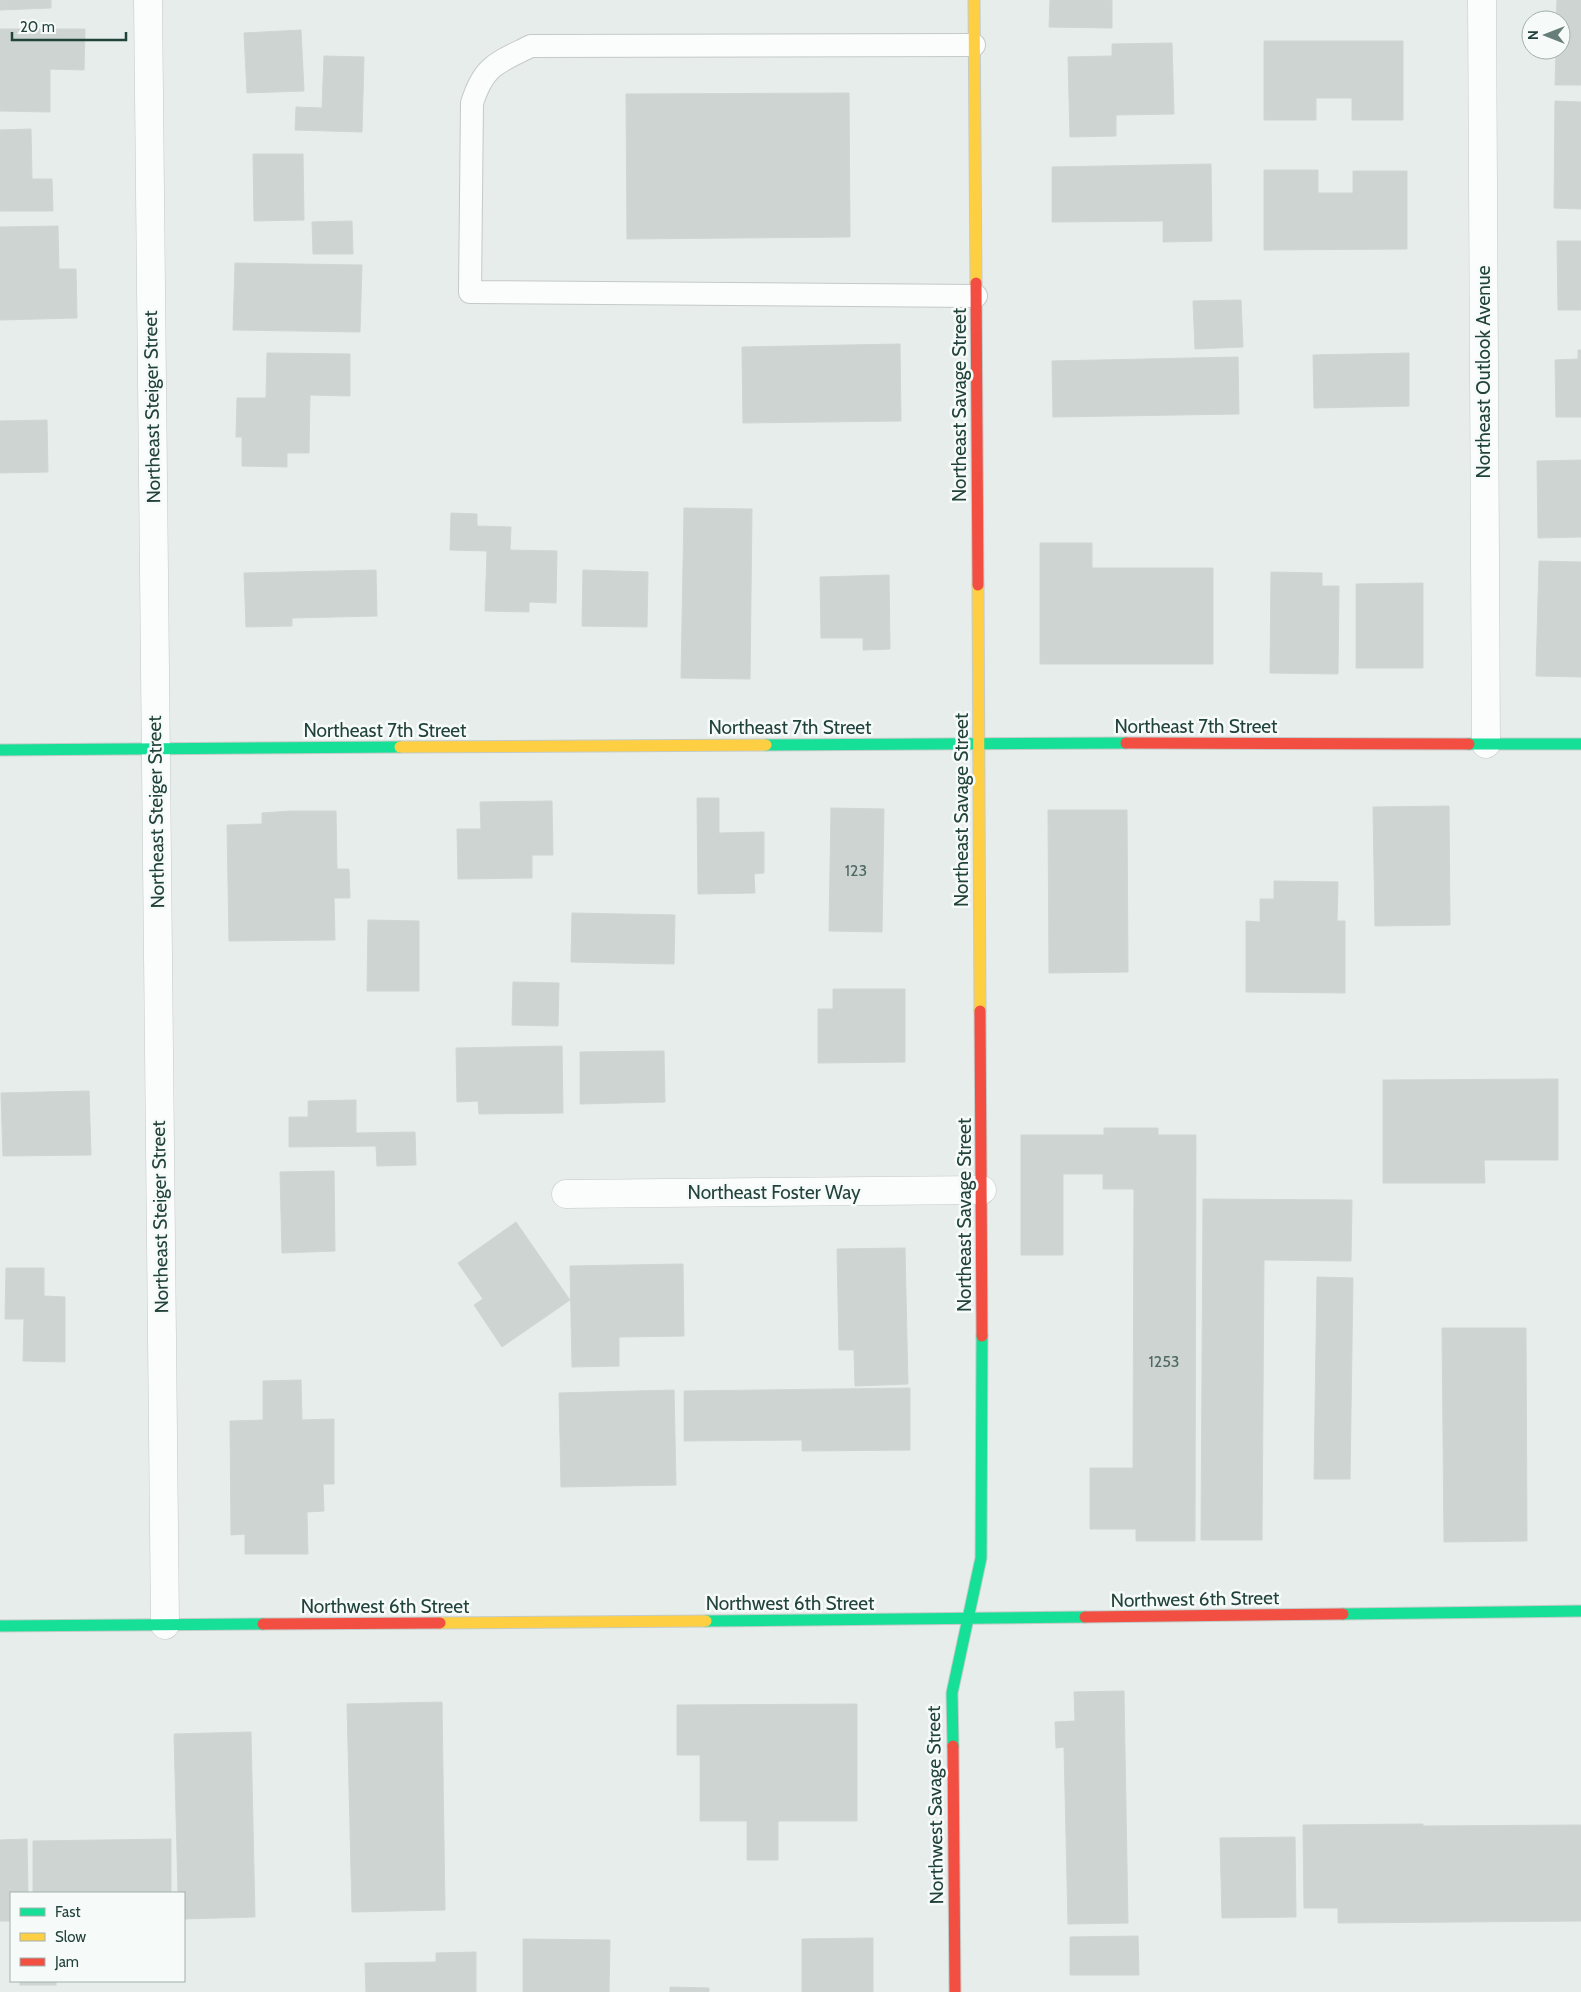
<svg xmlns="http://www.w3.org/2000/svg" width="1581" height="1992" font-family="Cabin,sans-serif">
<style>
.building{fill:#ced4d2;stroke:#d0d6d3}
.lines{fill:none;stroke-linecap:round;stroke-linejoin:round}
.lane-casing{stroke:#c4cac8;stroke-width:24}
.street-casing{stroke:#c4cac8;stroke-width:29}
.fast-casing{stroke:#c3cbc8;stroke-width:13}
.slow-casing{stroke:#c3cbc8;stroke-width:13}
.jam-casing{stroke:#c3cbc8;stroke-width:13}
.lane{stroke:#fbfcfc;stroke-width:22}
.street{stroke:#fbfcfc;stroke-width:28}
.fast{stroke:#16e098;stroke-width:11}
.slow{stroke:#ffcf43;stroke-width:11}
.jam{stroke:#f24e42;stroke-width:11}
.labels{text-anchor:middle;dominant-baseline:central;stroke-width:5;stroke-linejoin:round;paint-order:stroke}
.number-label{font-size:16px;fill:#4e6862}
.street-label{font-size:19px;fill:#22433b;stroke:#f6fbf9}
</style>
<rect width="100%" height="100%" fill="#e7edea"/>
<g class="building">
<path d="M 0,0 L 51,0 L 51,8 L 0,10 Z"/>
<path d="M 1050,0 L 1112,0 L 1112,28 L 1049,27 Z"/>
<path d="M 1557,0 L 1581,0 L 1581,85 L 1555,85 L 1556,50 L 1561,50 L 1561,20 L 1556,20 Z"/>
<path d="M 0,29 L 85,29 L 84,70 L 50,69 L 50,112 L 0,111 Z"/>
<path d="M 301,30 L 304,91 L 247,93 L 244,33 Z"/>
<path d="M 1264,41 L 1403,41 L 1403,120 L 1352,120 L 1352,98 L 1316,98 L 1316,120 L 1264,120 Z"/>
<path d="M 1172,43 L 1174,114 L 1116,115 L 1116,136 L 1070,137 L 1068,57 L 1112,56 L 1112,44 Z"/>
<path d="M 324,56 L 364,57 L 362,132 L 295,130 L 296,107 L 322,108 Z"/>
<path d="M 849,93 L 850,237 L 627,239 L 626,94 Z"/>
<path d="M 1555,101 L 1581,102 L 1581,209 L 1554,208 Z"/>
<path d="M 31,129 L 32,179 L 52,179 L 53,211 L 0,211 L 0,130 Z"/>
<path d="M 253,154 L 303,154 L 304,220 L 254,221 Z"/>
<path d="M 1211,164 L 1212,241 L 1163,242 L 1163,221 L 1052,222 L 1052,167 Z"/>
<path d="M 1264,170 L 1318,170 L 1318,193 L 1353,193 L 1353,171 L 1407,171 L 1407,249 L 1264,250 Z"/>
<path d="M 352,221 L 353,254 L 313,254 L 312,222 Z"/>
<path d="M 58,226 L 59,269 L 76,269 L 77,318 L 0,320 L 0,227 Z"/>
<path d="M 1557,241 L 1581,241 L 1581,310 L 1558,310 Z"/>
<path d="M 235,263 L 362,265 L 360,332 L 233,330 Z"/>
<path d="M 1241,300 L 1243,347 L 1195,349 L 1193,301 Z"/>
<path d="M 900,344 L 901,421 L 743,423 L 742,347 Z"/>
<path d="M 1578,350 L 1581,350 L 1581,417 L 1556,417 L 1555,360 L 1578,359 Z"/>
<path d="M 267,353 L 350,354 L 350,396 L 310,395 L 309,453 L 287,453 L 287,467 L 242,466 L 242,437 L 236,437 L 237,398 L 266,398 Z"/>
<path d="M 1409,353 L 1409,406 L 1314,408 L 1313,355 Z"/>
<path d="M 1238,357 L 1239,414 L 1053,417 L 1052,361 Z"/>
<path d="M 47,420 L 48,472 L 0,473 L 0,421 Z"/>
<path d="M 1581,460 L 1581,537 L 1538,538 L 1537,461 Z"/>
<path d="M 684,508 L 752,509 L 750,679 L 681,678 Z"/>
<path d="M 451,513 L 477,514 L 477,526 L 511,527 L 510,550 L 557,551 L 556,603 L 529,602 L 529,612 L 485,611 L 487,551 L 450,550 Z"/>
<path d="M 1040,543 L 1092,543 L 1092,568 L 1213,568 L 1213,664 L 1040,664 Z"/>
<path d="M 1539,561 L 1581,562 L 1581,677 L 1536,676 Z"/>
<path d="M 376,570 L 377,616 L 292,618 L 292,626 L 246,627 L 244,573 Z"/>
<path d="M 583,570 L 648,572 L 647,627 L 582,626 Z"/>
<path d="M 1271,572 L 1322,573 L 1322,586 L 1339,586 L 1338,674 L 1270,673 Z"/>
<path d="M 889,575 L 890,649 L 863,650 L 863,638 L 821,638 L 820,577 Z"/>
<path d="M 1423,583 L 1423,668 L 1356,668 L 1356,584 Z"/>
<path d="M 697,798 L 719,798 L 719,833 L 764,832 L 764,873 L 754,874 L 755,893 L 698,894 Z"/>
<path d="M 552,801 L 553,855 L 532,855 L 532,878 L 458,879 L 457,829 L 481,829 L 480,802 Z"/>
<path d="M 1449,806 L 1450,925 L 1375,926 L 1373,807 Z"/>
<path d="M 831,808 L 884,809 L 882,932 L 829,931 Z"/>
<path d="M 1048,810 L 1127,810 L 1128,972 L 1049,973 Z"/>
<path d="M 291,811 L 336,811 L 337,869 L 349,869 L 350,898 L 334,898 L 335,940 L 229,941 L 227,825 L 262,824 L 262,813 Z"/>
<path d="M 1274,881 L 1338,882 L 1337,921 L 1345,921 L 1345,993 L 1246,992 L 1246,921 L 1260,922 L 1260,899 L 1274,899 Z"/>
<path d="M 572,913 L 675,915 L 674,964 L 571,962 Z"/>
<path d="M 368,920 L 419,921 L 419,991 L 367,991 Z"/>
<path d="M 513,982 L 559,983 L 558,1026 L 512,1025 Z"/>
<path d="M 833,989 L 905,989 L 905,1062 L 818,1063 L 818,1009 L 833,1009 Z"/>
<path d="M 562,1046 L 563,1113 L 479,1114 L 478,1101 L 457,1102 L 456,1048 Z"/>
<path d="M 664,1051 L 665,1102 L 580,1104 L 580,1052 Z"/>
<path d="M 1558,1079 L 1558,1160 L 1484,1160 L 1485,1183 L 1383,1183 L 1383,1080 Z"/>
<path d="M 89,1091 L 91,1155 L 3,1156 L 1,1093 Z"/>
<path d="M 356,1100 L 356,1133 L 415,1132 L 416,1165 L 377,1166 L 376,1146 L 289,1147 L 289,1117 L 308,1117 L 308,1101 Z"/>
<path d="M 1104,1128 L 1158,1128 L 1158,1135 L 1196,1135 L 1195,1541 L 1136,1541 L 1136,1529 L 1090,1529 L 1090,1468 L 1133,1468 L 1134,1189 L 1103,1189 L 1103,1174 L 1063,1174 L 1063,1255 L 1021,1255 L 1021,1135 L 1104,1135 Z"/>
<path d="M 334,1171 L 335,1251 L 282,1253 L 280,1172 Z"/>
<path d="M 1203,1199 L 1352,1200 L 1351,1261 L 1264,1260 L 1262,1540 L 1201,1540 Z"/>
<path d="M 516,1222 L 570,1300 L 502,1347 L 474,1305 L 483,1299 L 458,1263 Z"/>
<path d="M 905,1248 L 908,1384 L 855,1386 L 854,1350 L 839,1350 L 837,1249 Z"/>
<path d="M 683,1264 L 684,1336 L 619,1337 L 619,1366 L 572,1367 L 570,1266 Z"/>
<path d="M 6,1268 L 44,1268 L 44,1296 L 65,1297 L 65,1362 L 23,1361 L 24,1319 L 5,1319 Z"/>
<path d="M 1317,1277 L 1353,1278 L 1350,1479 L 1314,1479 Z"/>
<path d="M 1442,1328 L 1526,1328 L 1527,1541 L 1444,1542 Z"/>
<path d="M 301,1380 L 302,1420 L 334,1419 L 334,1484 L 323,1484 L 324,1511 L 307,1512 L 308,1554 L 245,1554 L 245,1534 L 231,1535 L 230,1421 L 263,1420 L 263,1381 Z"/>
<path d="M 910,1388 L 910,1450 L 802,1451 L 802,1440 L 684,1441 L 684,1391 Z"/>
<path d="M 674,1390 L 676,1485 L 561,1487 L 559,1393 Z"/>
<path d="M 1124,1691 L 1128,1923 L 1068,1924 L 1064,1747 L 1056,1748 L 1055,1722 L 1075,1721 L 1074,1692 Z"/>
<path d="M 442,1702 L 445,1910 L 352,1912 L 347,1704 Z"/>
<path d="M 857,1704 L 857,1821 L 778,1821 L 778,1860 L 747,1860 L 747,1821 L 700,1821 L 700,1755 L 677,1755 L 677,1705 Z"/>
<path d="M 251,1732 L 255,1917 L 184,1919 L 184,1893 L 178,1893 L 174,1734 Z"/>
<path d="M 1423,1824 L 1423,1826 L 1581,1825 L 1581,1921 L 1338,1923 L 1338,1908 L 1304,1908 L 1303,1825 Z"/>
<path d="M 1295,1837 L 1296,1917 L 1222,1918 L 1220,1838 Z"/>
<path d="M 27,1839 L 28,1893 L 11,1893 L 11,1921 L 0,1921 L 0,1840 Z"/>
<path d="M 171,1839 L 171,1893 L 33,1893 L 33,1841 Z"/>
<path d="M 1138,1936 L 1139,1975 L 1070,1975 L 1070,1937 Z"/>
<path d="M 873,1938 L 873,1992 L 802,1992 L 802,1939 Z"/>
<path d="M 523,1939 L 610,1940 L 609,1992 L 523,1992 Z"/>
<path d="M 476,1952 L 476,1992 L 366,1992 L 365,1963 L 436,1962 L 436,1953 Z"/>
<rect x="20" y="1981" width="36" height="4"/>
<path d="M 670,1987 L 709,1988 L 709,1992 L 670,1992 Z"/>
</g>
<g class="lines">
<defs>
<path id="lane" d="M 974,45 L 531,46 C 497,63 484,65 472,103 L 470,292 L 976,296"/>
<g id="street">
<path d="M 148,0 L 165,1625"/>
<path d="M 1482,0 L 1486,744"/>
<path d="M 566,1194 L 982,1190"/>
</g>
<g id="fast">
<path d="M 1469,744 L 1581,744"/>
<path d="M 766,745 L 1126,743"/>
<path d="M 0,750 L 400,747"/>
<path d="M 1343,1614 L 1581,1611"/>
<path d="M 706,1621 L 1085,1617"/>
<path d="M 0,1626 L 263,1624"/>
<path d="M 953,1746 L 952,1693 L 981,1558 L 982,1336"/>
</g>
<g id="slow">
<path d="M 974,0 L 976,283"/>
<path d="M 978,585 L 980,1011"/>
<path d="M 400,747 L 766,745"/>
<path d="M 440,1623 L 706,1621"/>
</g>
<g id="jam">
<path d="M 976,283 L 978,585"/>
<path d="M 1126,743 L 1469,744"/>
<path d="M 980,1011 L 982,1336"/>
<path d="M 1085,1617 L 1343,1614"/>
<path d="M 263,1624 L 440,1623"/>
<path d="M 953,1746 L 955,1992"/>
</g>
</defs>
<use href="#lane" class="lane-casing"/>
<use href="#street" class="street-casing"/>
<use href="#fast" class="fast-casing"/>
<use href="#slow" class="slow-casing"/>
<use href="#jam" class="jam-casing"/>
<use href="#lane" class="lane"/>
<use href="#street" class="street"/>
<use href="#fast" class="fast"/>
<use href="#slow" class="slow"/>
<use href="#jam" class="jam"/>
</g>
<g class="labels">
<g class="number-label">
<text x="856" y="870">123</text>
<text x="1164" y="1361">1253</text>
</g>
<g class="street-label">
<text transform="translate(1483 372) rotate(-90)">Northeast Outlook Avenue</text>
<text transform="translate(959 405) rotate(-90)">Northeast Savage Street</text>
<text transform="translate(152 407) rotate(-91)">Northeast Steiger Street</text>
<text x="1196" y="726">Northeast 7th Street</text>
<text x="790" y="727">Northeast 7th Street</text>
<text x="385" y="730">Northeast 7th Street</text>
<text transform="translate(961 810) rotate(-90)">Northeast Savage Street</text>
<text transform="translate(156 812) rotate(-91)">Northeast Steiger Street</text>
<text x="774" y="1192">Northeast Foster Way</text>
<text transform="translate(964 1215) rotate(-90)">Northeast Savage Street</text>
<text transform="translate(160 1217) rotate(-91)">Northeast Steiger Street</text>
<text transform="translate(1195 1599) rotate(-1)">Northwest 6th Street</text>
<text x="790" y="1603">Northwest 6th Street</text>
<text x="385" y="1606">Northwest 6th Street</text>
<text transform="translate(935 1805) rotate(-91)">Northwest Savage Street</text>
</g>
</g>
<rect x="10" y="1892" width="175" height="90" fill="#f6fbf9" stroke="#a1b1ad"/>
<rect x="20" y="1908" width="25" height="8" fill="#16e098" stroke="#a1b1ad"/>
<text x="55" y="1917" font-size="15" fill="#22433b">Fast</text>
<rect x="20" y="1933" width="25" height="8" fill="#ffcf43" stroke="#a1b1ad"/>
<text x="55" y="1942" font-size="15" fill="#22433b">Slow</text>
<rect x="20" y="1958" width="25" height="8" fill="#f24e42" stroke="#a1b1ad"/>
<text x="55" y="1967" font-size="15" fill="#22433b">Jam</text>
<g transform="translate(1546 35) rotate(270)"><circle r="24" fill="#f6fbf9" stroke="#a1b1ad"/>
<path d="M0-4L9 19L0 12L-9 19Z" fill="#677e78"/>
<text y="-8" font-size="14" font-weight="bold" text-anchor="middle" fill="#22433b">N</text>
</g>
<path d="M12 32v8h114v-8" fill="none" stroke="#22433b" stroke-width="2.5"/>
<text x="20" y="32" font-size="15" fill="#22433b" stroke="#f6fbf9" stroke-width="4" paint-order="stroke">20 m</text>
</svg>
